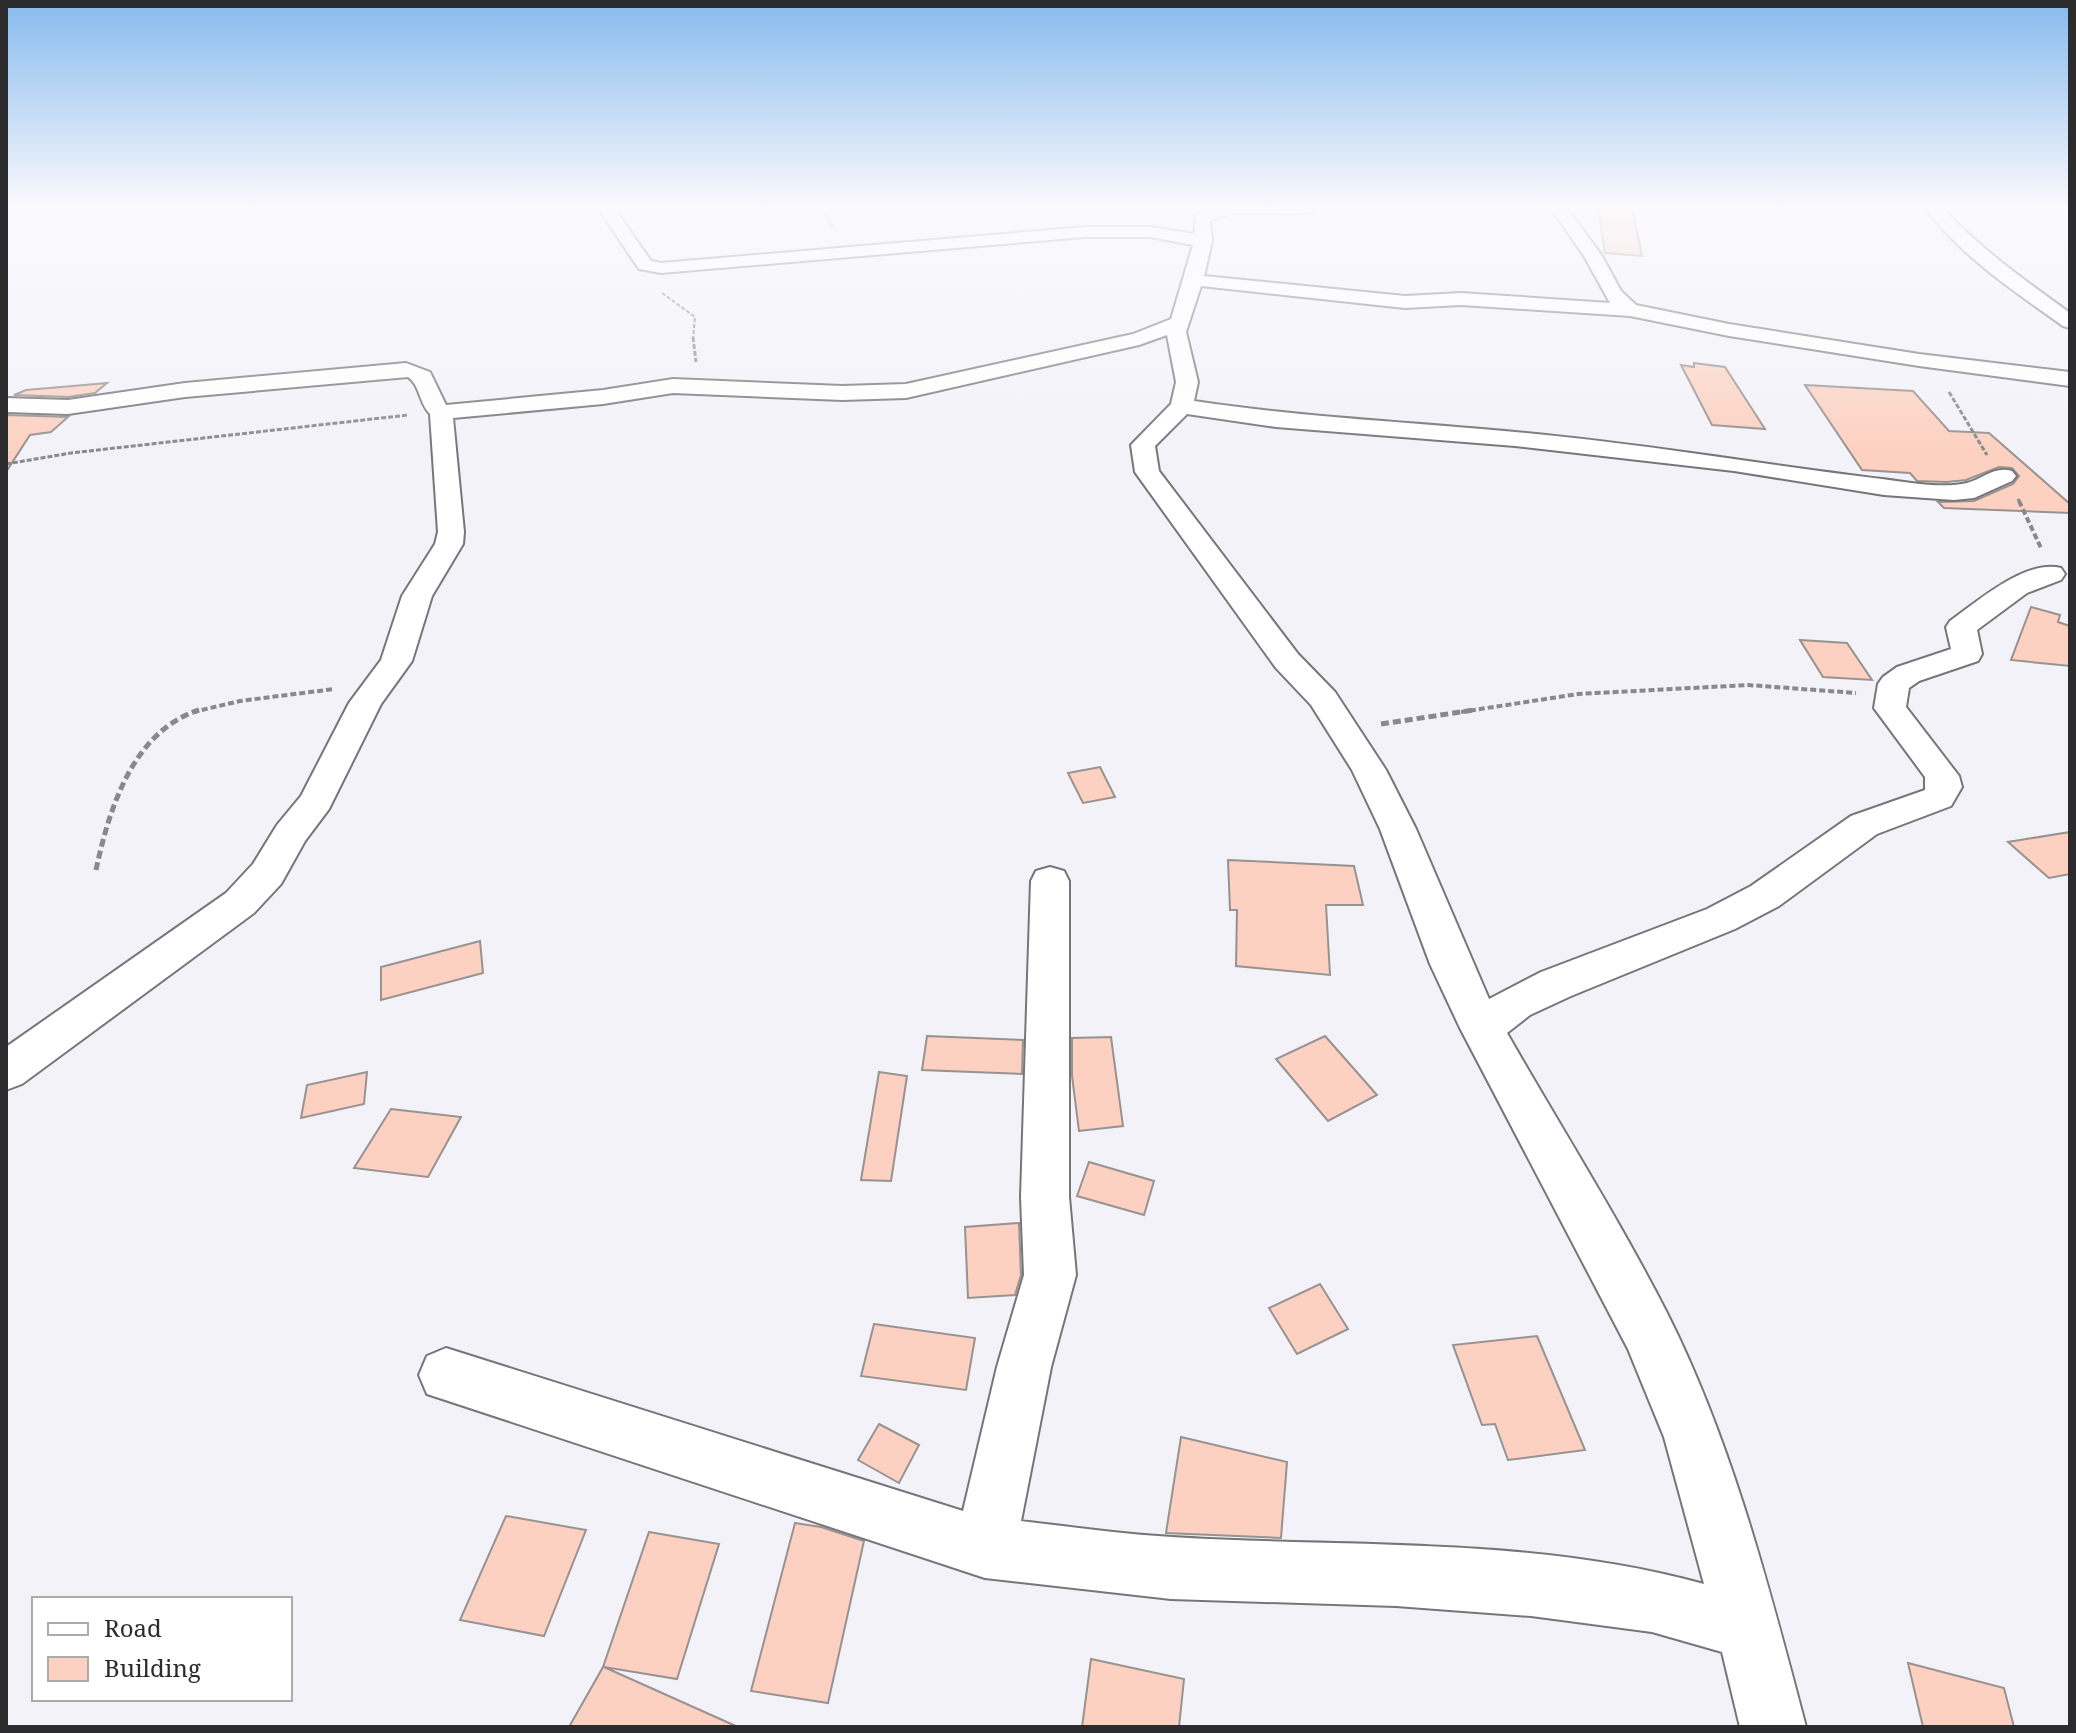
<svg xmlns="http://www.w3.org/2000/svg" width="2076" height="1733" font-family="'Noto Serif',serif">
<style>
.building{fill:#fcd1c1;stroke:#989290;stroke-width:2}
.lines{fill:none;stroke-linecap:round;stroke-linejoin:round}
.street-casing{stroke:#76757a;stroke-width:4}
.path-far3{stroke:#89888d;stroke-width:2;stroke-dasharray:4 2;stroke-linecap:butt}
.path-far2{stroke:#89888d;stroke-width:3;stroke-dasharray:5 2;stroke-linecap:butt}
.path-far1{stroke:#89888d;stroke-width:4;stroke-dasharray:6 3;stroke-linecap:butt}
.path{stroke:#89888d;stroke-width:5;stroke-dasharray:8 4;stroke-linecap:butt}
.street{fill:#fff;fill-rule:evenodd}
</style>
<rect width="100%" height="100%" fill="#f3f2f9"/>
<g class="building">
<path d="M 1598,208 L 1632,208 L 1642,256 L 1605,253 Z"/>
<path d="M 1694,363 L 1725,367 L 1765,429 L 1712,425 L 1681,365 L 1694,367 Z"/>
<path d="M 107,383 L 95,393 L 68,397 L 14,395 L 26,390 Z"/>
<path d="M 1805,385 L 1913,391 L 1949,431 L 1989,433 L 2070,504 L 2070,513 L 1944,508 L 1938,502 L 1974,501 L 2013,484 L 2019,476 L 2012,468 L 1999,467 L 1966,480 L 1947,482 L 1917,481 L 1910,473 L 1862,470 Z"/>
<path d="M 6,415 L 68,417 L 51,432 L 30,435 L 6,472 Z"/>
<path d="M 2031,607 L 2060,615 L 2058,622 L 2070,626 L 2070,666 L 2011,660 Z"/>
<path d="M 1800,640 L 1847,643 L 1872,680 L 1823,677 Z"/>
<path d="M 1100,767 L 1115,797 L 1083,803 L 1068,773 Z"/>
<path d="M 2070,832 L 2070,874 L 2049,878 L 2008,842 Z"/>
<path d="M 1228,860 L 1354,866 L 1363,905 L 1326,905 L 1330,975 L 1236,966 L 1237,910 L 1230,910 Z"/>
<path d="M 480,941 L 483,973 L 381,1000 L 381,967 Z"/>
<path d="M 927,1036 L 1023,1040 L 1022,1074 L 922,1070 Z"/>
<path d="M 1325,1036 L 1377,1095 L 1328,1121 L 1276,1059 Z"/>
<path d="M 1111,1037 L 1123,1126 L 1079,1131 L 1072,1076 L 1072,1038 Z"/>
<path d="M 367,1072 L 364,1104 L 301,1118 L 307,1085 Z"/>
<path d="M 879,1072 L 907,1076 L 891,1181 L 861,1180 Z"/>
<path d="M 391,1109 L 461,1117 L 428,1177 L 354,1168 Z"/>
<path d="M 1089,1162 L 1154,1181 L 1144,1215 L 1077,1196 Z"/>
<path d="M 1019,1223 L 1021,1275 L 1015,1295 L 968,1298 L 965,1227 Z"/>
<path d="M 1320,1284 L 1348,1329 L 1297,1354 L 1269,1308 Z"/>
<path d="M 874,1324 L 975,1338 L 966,1390 L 861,1376 Z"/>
<path d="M 1537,1336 L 1585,1450 L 1508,1460 L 1495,1424 L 1482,1425 L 1453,1345 Z"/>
<path d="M 879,1424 L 919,1445 L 899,1483 L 858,1460 Z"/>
<path d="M 1181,1437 L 1287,1462 L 1281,1538 L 1166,1533 Z"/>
<path d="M 506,1516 L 586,1530 L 544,1636 L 460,1620 Z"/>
<path d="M 795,1523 L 821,1527 L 864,1541 L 828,1703 L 751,1691 Z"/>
<path d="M 649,1532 L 719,1544 L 677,1679 L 604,1667 L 738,1727 L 569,1727 L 603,1667 Z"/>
<path d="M 1091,1659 L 1184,1679 L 1179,1727 L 1082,1727 Z"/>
<path d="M 1908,1663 L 2004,1688 L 2014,1727 L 1923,1727 Z"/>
</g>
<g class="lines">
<defs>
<g id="street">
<path d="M 598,208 L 614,208 L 651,261 L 661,263 L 1085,227 L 1150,227 L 1194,234 L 1196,215 L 1215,208 L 1316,208 L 1314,211 C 1281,219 1240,204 1210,221 L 1212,241 L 1204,276 L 1405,296 L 1461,293 L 1610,303 L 1584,256 L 1551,208 L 1567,208 L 1602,256 L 1621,291 L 1636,305 L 1729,324 L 1919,354 L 2070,372 L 2070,386 L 1919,366 L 1729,336 L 1630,316 L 1461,305 L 1405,308 L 1201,286 L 1186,332 L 1198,382 L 1194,401 C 1301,417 1408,422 1515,432 C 1638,443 1759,464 1882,479 C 1907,482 1942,489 1967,483 C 1983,479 1994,466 2012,471 L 2016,476 L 2012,481 L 1974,498 L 1954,500 L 1884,495 L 1734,471 L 1515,446 L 1276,427 L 1187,414 L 1155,446 L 1159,471 L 1298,654 L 1335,692 L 1386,770 L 1416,829 L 1489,999 L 1541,972 L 1707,909 L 1751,886 L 1851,816 L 1925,790 L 1925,777 L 1874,708 L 1878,684 L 1883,677 L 1897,667 L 1951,649 L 1946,627 L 1950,621 C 1978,601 2026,559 2061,568 L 2065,574 L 2061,580 L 2027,593 L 1977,630 L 1982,654 L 1978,661 L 1919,681 L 1909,688 L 1906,707 L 1959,776 L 1962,787 L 1951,806 L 1877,834 L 1779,906 L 1735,929 L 1571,996 L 1530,1015 L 1507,1033 C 1560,1126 1618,1217 1667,1313 C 1732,1442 1769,1587 1806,1727 L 1740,1727 L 1722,1652 L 1652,1632 L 1531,1616 L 1396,1606 L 1171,1599 L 985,1578 L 427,1394 L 419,1375 L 427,1356 L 446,1348 L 963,1511 L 997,1367 L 1024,1275 L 1021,1197 L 1031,881 L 1036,871 L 1050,867 L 1064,871 L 1069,881 L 1069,1197 L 1076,1275 L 1051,1367 L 1021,1521 C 1071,1527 1121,1534 1172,1537 C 1349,1548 1531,1536 1704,1584 L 1664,1437 L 1628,1349 L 1460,1028 L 1430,964 L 1380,829 L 1352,770 L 1311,705 L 1276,668 L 1135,472 L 1131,445 L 1171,404 L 1176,382 L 1167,335 L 1139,345 L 906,398 L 842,400 L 673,393 L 603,404 L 453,418 L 464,532 L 463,544 L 432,596 L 412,661 L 381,704 L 329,809 L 305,841 L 281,884 L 254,913 L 22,1084 L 6,1090 L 6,1047 L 226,893 L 253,864 L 277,825 L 301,796 L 349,703 L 381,660 L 402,596 L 435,544 L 438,532 L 430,414 C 419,403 420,385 408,377 L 185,397 L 68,414 L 6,412 L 6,398 L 68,400 L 185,383 L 406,363 L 430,372 L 446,405 L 603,390 L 673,379 L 842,386 L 906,384 L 1133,334 L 1171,319 L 1193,245 L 1150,237 L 1085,237 L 661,273 L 639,269 Z"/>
<path d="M 1925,208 L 1942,208 C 1981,249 2024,280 2070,313 L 2070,328 L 2063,326 C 2014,291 1962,257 1925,208 Z"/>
</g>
</defs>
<use href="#street" class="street-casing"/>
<g class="path-far3">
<path d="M 821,208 L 833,227"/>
<path d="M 662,293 L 695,317 L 693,339"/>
</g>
<g class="path-far2">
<path d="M 693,337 L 696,362"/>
<path d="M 1949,392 L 1987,455"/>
<path d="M 6,464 L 71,453 L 408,415"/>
<path d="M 2018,499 L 2020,503"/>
</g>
<g class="path-far1">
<path d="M 2019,501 L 2041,548"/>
<path d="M 193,712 L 240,701 L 334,689"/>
<path d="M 1461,712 L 1578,694 L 1748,685 L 1856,693"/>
</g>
<g class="path">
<path d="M 1381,724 L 1474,710"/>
<path d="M 96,870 C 109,809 133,731 199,710"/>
</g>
<use href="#street" class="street"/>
</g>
<linearGradient id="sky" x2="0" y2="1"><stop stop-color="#86baee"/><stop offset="0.46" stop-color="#faf9fc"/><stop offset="1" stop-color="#faf9fc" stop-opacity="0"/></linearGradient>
<rect width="2076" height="451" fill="url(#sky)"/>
<rect width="2076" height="1733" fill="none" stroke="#2c2c2e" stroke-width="16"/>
<rect x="32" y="1597" width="260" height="104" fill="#ffffff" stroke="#ababab" stroke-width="2"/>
<rect x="48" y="1623" width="40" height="12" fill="#ffffff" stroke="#ababab" stroke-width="2"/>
<text x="104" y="1637" font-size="24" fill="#2c2c2e">Road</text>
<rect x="48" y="1657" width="40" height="24" fill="#fcd1c1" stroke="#ababab" stroke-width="2"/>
<text x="104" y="1677" font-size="24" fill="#2c2c2e">Building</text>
</svg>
